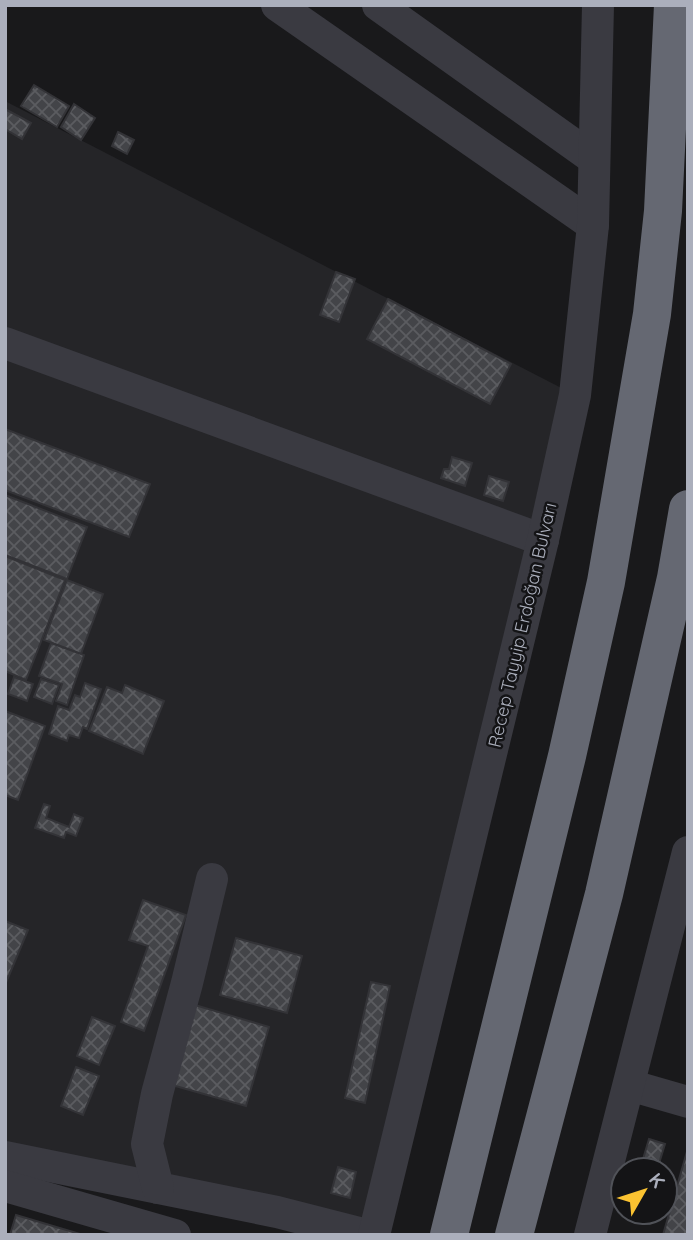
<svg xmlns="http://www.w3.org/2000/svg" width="693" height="1240" font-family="Quicksand,sans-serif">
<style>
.built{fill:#252528}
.building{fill:url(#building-cross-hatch);stroke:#333337;stroke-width:2}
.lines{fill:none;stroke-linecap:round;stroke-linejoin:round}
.minor{stroke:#3a3a41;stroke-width:32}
.highway{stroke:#656872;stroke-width:38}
.labels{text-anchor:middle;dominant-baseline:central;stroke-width:5;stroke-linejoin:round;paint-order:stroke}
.street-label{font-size:18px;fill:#abafbc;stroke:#141416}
</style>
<defs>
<pattern id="building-cross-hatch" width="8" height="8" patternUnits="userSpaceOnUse" patternTransform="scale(1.75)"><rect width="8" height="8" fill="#434448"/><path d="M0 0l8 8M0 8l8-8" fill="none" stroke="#5b5c60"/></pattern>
</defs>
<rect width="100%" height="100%" fill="#19191b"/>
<path class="built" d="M 5,101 L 575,395 L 377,1222 L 5,1167 Z"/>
<g class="building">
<path d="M 34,85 L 69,106 L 57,127 L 21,106 Z"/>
<path d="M 74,104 L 95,118 L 81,140 L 61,127 Z"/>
<path d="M 5,109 L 31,123 L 22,139 L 5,129 Z"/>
<path d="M 118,132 L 134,140 L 127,154 L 112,146 Z"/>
<path d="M 336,272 L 355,279 L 339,322 L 320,315 Z"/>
<path d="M 388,299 L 511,364 L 490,404 L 367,339 Z"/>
<path d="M 5,429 L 150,484 L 129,537 L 5,490 Z"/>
<path d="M 452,457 L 472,463 L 465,486 L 441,478 L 444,469 L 449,469 Z"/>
<path d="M 489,476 L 509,482 L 503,501 L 484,495 Z"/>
<path d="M 5,495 L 87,527 L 67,579 L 5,555 Z"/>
<path d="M 5,556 L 65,580 L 26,680 L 5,671 Z"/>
<path d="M 67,580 L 103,594 L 81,654 L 44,640 Z"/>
<path d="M 51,643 L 84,655 L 67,705 L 56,701 L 62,684 L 39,676 Z"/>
<path d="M 14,677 L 33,684 L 27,701 L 8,694 Z"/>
<path d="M 41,679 L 59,685 L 52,704 L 34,697 Z"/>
<path d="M 85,683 L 101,689 L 87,729 L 83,727 L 79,738 L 69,735 L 67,741 L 49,734 L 58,706 L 69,710 L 75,695 L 80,697 Z"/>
<path d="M 125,685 L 164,701 L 143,754 L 89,731 L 107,687 L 122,693 Z"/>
<path d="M 5,711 L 45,726 L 18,800 L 5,795 Z"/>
<path d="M 44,804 L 50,806 L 46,818 L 69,827 L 74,814 L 83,818 L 76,836 L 66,832 L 64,838 L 35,828 Z"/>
<path d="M 143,900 L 186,915 L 144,1031 L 121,1022 L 148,946 L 129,940 Z"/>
<path d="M 5,921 L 28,930 L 5,985 Z"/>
<path d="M 236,938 L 302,956 L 287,1013 L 220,995 Z"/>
<path d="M 371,982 L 390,986 L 365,1103 L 345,1098 Z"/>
<path d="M 195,1005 L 269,1027 L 246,1106 L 172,1085 Z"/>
<path d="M 92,1017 L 115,1026 L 99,1065 L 77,1056 Z"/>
<path d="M 76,1067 L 99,1076 L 83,1115 L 61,1106 Z"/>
<path d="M 649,1139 L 665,1144 L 657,1170 L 641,1166 Z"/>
<path d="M 688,1148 L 688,1235 L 663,1235 Z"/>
<path d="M 338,1167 L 356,1172 L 350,1198 L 331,1193 Z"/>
<path d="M 16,1215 L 80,1234 L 80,1235 L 10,1235 Z"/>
</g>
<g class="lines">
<g class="minor">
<path d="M 277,5 L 593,225"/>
<path d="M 378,5 L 594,159"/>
<path d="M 5,343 L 543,540"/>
<path d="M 629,1085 L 688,1102"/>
<path d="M 5,1157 L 277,1212 L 367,1235"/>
<path d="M 5,1186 L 175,1235"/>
<path d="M 158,1188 L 147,1144 L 157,1094 L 187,983 L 212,879"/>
<path d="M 374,1235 L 543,540 L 575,395 L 593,225 L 598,5"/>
<path d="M 590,1235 L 688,852"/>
</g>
<g class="highway">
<path d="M 449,1235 L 567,756 L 606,582 L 652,314 L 663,211 L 673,5"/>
<path d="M 514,1235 L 604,894 L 676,578 L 688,509"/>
</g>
</g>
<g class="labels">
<g class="street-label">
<text transform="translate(522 625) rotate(-77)">Recep Tayyip Erdoğan Bulvarı</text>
</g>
</g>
<rect width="693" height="1240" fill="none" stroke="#abafbc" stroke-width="14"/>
<g transform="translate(644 1191) rotate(51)"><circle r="33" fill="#141416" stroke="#505258" stroke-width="2"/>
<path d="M0-5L12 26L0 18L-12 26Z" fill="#fbc331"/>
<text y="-10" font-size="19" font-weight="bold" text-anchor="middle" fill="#abafbc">K</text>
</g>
</svg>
